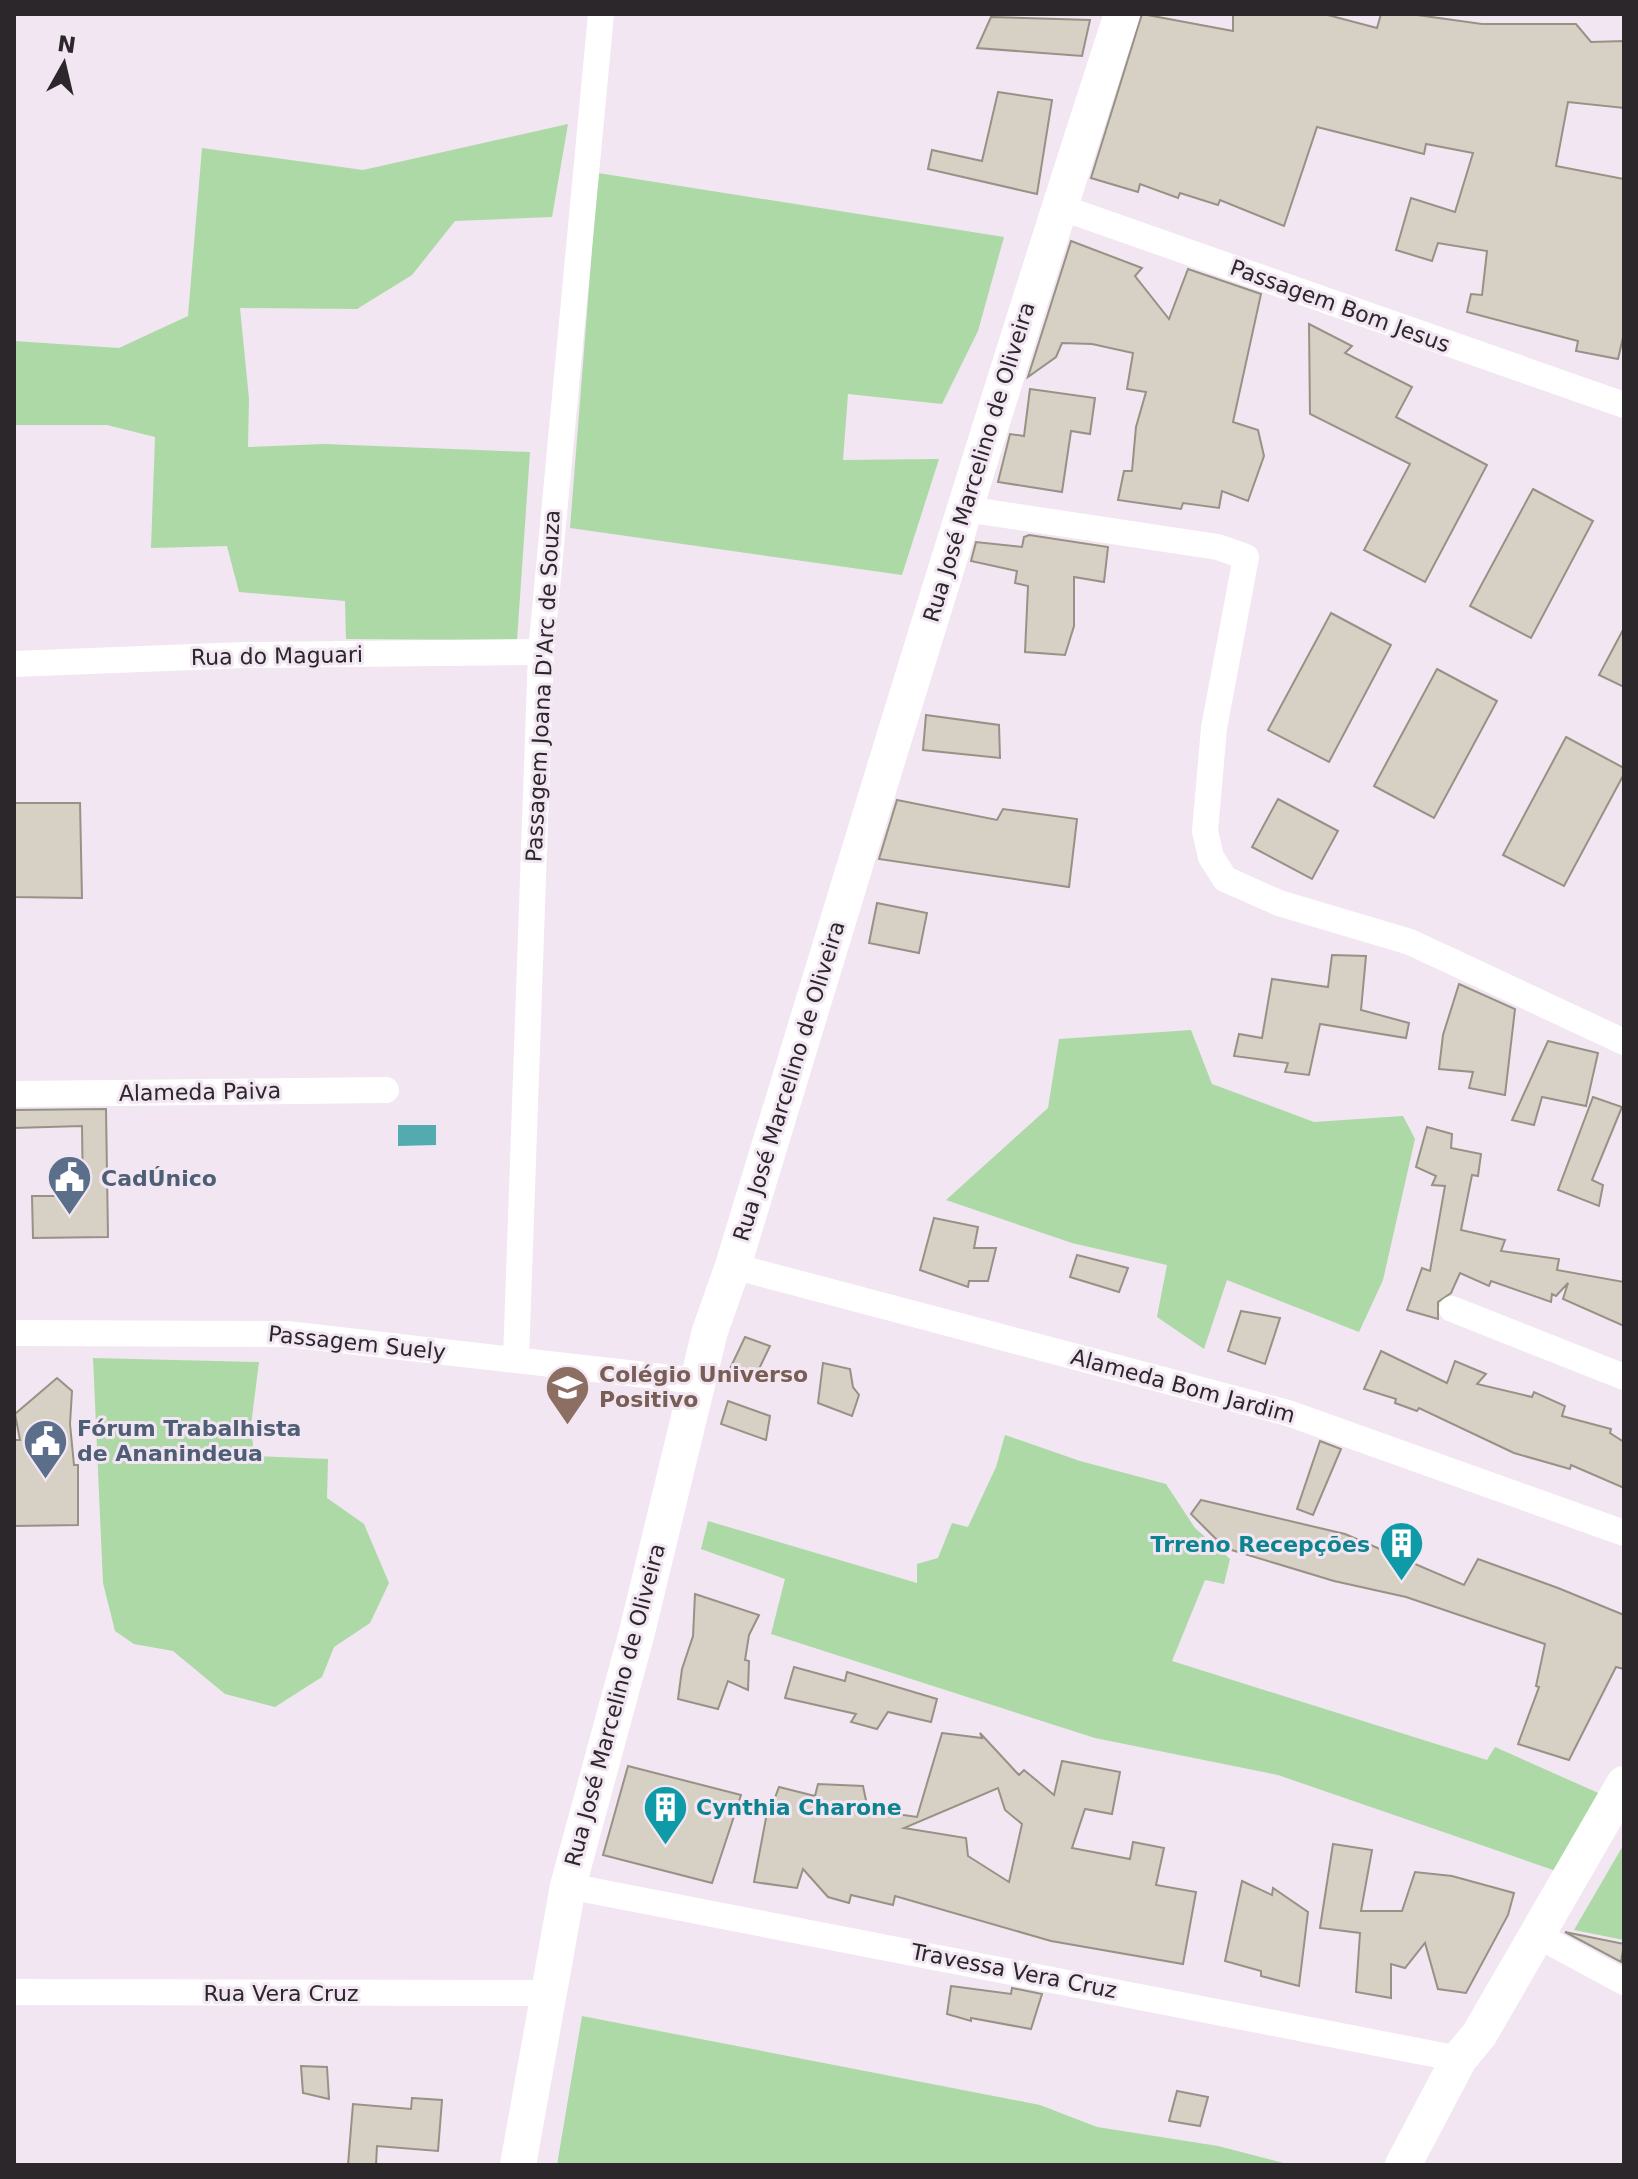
<svg xmlns="http://www.w3.org/2000/svg" width="1638" height="2179" font-family="'DejaVu Sans',sans-serif">
<style>
.green{fill:#acd9a6}
.water{fill:#53abaf}
.building{fill:#d7d0c4;stroke:#989186;stroke-width:2;fill-rule:evenodd}
.lines{fill:none;stroke-linecap:round;stroke-linejoin:round}
.street{stroke:#fff;stroke-width:26}
.secondary{stroke:#fff;stroke-width:36}
.labels{text-anchor:middle;dominant-baseline:central;stroke-width:6;stroke-linejoin:round;paint-order:stroke}
.street-label{font-size:22px;fill:#2b272b;stroke:#f1e6f1}
.service-label{font-size:22px;font-weight:bold;fill:#4e5e75;stroke:#f1e6f1;text-anchor:start}
.education-label{font-size:22px;font-weight:bold;fill:#785e54;stroke:#f1e6f1;text-anchor:start}
.culture-label{font-size:22px;font-weight:bold;fill:#0d838f;stroke:#f1e6f1;text-anchor:end}
</style>
<rect width="100%" height="100%" fill="#f1e6f1"/>
<g class="green">
<path d="M 568,124 L 552,217 L 455,221 L 412,275 L 357,309 L 240,308 L 249,399 L 248,447 L 324,444 L 530,452 L 517,640 L 346,639 L 345,601 L 239,592 L 227,546 L 151,548 L 155,437 L 107,425 L 14,425 L 14,341 L 119,348 L 188,316 L 202,148 L 363,170 Z"/>
<path d="M 598,173 L 1004,237 L 978,331 L 942,404 L 848,394 L 843,460 L 939,459 L 902,575 L 570,528 Z"/>
<path d="M 1191,1030 L 1212,1084 L 1314,1122 L 1403,1116 L 1415,1139 L 1383,1280 L 1359,1332 L 1227,1280 L 1204,1349 L 1157,1317 L 1167,1265 L 1072,1243 L 946,1200 L 1048,1108 L 1059,1039 Z"/>
<path d="M 93,1358 L 259,1362 L 251,1425 L 254,1456 L 328,1459 L 327,1498 L 364,1524 L 389,1583 L 370,1623 L 334,1647 L 322,1677 L 275,1707 L 225,1694 L 173,1651 L 134,1644 L 115,1631 L 103,1583 Z"/>
<path d="M 1005,1435 L 1080,1461 L 1166,1484 L 1195,1528 L 1230,1559 L 1224,1584 L 1205,1580 L 1172,1661 L 1487,1760 L 1495,1747 L 1605,1796 L 1559,1872 L 1278,1775 L 1095,1738 L 771,1634 L 785,1579 L 701,1549 L 708,1521 L 917,1583 L 917,1564 L 938,1558 L 952,1523 L 968,1527 L 996,1467 Z"/>
<path d="M 1624,1844 L 1624,1940 L 1574,1930 Z"/>
<path d="M 582,2016 L 1040,2105 L 1097,2127 L 1218,2146 L 1291,2165 L 557,2165 Z"/>
</g>
<path class="water" d="M 398,1125 L 436,1125 L 436,1145 L 398,1146 Z"/>
<g class="building">
<path d="M 1142,14 L 1233,31 L 1233,14 L 1324,14 L 1377,28 L 1381,14 L 1410,14 L 1482,24 L 1576,24 L 1591,42 L 1624,41 L 1624,108 L 1568,102 L 1556,166 L 1624,179 L 1624,333 L 1618,359 L 1576,351 L 1578,341 L 1467,312 L 1471,294 L 1482,295 L 1487,251 L 1438,243 L 1432,261 L 1396,250 L 1411,198 L 1455,212 L 1473,153 L 1426,144 L 1424,154 L 1317,127 L 1284,226 L 1220,200 L 1218,205 L 1180,193 L 1178,198 L 1140,184 L 1138,192 L 1091,178 Z"/>
<path d="M 991,17 L 1090,20 L 1082,56 L 977,48 Z"/>
<path d="M 998,92 L 1052,100 L 1037,194 L 928,169 L 932,150 L 982,161 Z"/>
<path d="M 1071,241 L 1142,268 L 1135,276 L 1169,319 L 1188,269 L 1261,294 L 1233,422 L 1258,430 L 1264,456 L 1248,501 L 1222,491 L 1219,508 L 1183,503 L 1181,509 L 1118,500 L 1124,471 L 1132,471 L 1136,427 L 1146,392 L 1127,389 L 1133,353 L 1092,344 L 1062,343 L 1056,357 L 1028,377 Z"/>
<path d="M 1309,324 L 1352,346 L 1345,353 L 1412,387 L 1396,417 L 1487,465 L 1425,582 L 1364,550 L 1410,464 L 1310,414 Z"/>
<path d="M 1030,389 L 1095,398 L 1090,434 L 1071,431 L 1062,492 L 998,482 L 1010,434 L 1024,436 Z"/>
<path d="M 1533,489 L 1593,521 L 1531,638 L 1470,606 Z"/>
<path d="M 1029,535 L 1108,547 L 1104,582 L 1074,577 L 1074,626 L 1065,655 L 1025,652 L 1028,586 L 1015,583 L 1017,571 L 971,561 L 976,542 L 1022,547 L 1024,537 Z"/>
<path d="M 1331,613 L 1391,645 L 1329,762 L 1268,730 Z"/>
<path d="M 1624,628 L 1624,687 L 1599,675 Z"/>
<path d="M 1437,669 L 1497,701 L 1434,818 L 1374,786 Z"/>
<path d="M 926,715 L 999,725 L 1000,758 L 923,750 Z"/>
<path d="M 1566,737 L 1624,768 L 1624,774 L 1564,886 L 1503,855 Z"/>
<path d="M 1278,799 L 1338,831 L 1312,879 L 1252,847 Z"/>
<path d="M 897,800 L 997,820 L 1003,809 L 1077,819 L 1069,887 L 879,859 Z"/>
<path d="M 14,803 L 80,803 L 82,898 L 14,897 Z"/>
<path d="M 877,903 L 927,913 L 919,953 L 869,943 Z"/>
<path d="M 1332,955 L 1366,956 L 1361,1010 L 1409,1023 L 1406,1038 L 1320,1024 L 1309,1075 L 1285,1072 L 1288,1063 L 1234,1056 L 1239,1034 L 1262,1038 L 1272,979 L 1328,987 Z"/>
<path d="M 1459,984 L 1515,1009 L 1505,1095 L 1469,1088 L 1473,1072 L 1439,1069 L 1443,1035 Z"/>
<path d="M 1548,1041 L 1598,1053 L 1586,1106 L 1542,1097 L 1534,1125 L 1512,1120 Z"/>
<path d="M 1593,1097 L 1622,1107 L 1592,1180 L 1603,1185 L 1599,1206 L 1558,1190 Z"/>
<path d="M 106,1109 L 108,1237 L 33,1238 L 32,1196 L 83,1196 L 82,1126 L 14,1128 L 14,1110 Z"/>
<path d="M 1427,1127 L 1452,1134 L 1451,1148 L 1481,1154 L 1478,1176 L 1472,1175 L 1461,1230 L 1505,1240 L 1501,1251 L 1559,1259 L 1557,1270 L 1624,1282 L 1624,1326 L 1563,1299 L 1568,1283 L 1556,1296 L 1552,1294 L 1551,1302 L 1491,1281 L 1489,1286 L 1460,1273 L 1451,1293 L 1438,1302 L 1438,1319 L 1407,1310 L 1422,1268 L 1430,1271 L 1445,1186 L 1432,1185 L 1436,1176 L 1416,1167 Z"/>
<path d="M 934,1218 L 978,1227 L 974,1248 L 996,1248 L 988,1281 L 969,1281 L 968,1287 L 920,1270 Z"/>
<path d="M 1077,1255 L 1128,1268 L 1119,1292 L 1070,1277 Z"/>
<path d="M 1241,1311 L 1280,1318 L 1265,1364 L 1228,1351 Z"/>
<path d="M 745,1337 L 770,1346 L 757,1373 L 727,1375 Z"/>
<path d="M 1381,1351 L 1447,1383 L 1455,1361 L 1486,1374 L 1477,1384 L 1532,1397 L 1534,1392 L 1565,1406 L 1562,1416 L 1611,1429 L 1610,1433 L 1624,1442 L 1624,1488 L 1571,1465 L 1570,1469 L 1514,1453 L 1419,1408 L 1417,1411 L 1395,1403 L 1396,1399 L 1364,1389 Z"/>
<path d="M 823,1363 L 850,1369 L 853,1387 L 859,1395 L 852,1416 L 818,1403 Z"/>
<path d="M 57,1378 L 72,1391 L 70,1424 L 74,1465 L 78,1465 L 78,1525 L 14,1526 L 14,1440 L 20,1440 L 15,1414 Z"/>
<path d="M 728,1401 L 770,1416 L 766,1440 L 721,1424 Z"/>
<path d="M 1320,1441 L 1341,1449 L 1313,1515 L 1297,1509 Z"/>
<path d="M 1201,1500 L 1345,1534 L 1464,1585 L 1478,1559 L 1558,1588 L 1624,1615 L 1624,1669 L 1616,1667 L 1569,1760 L 1518,1744 L 1539,1687 L 1536,1686 L 1545,1644 L 1406,1597 L 1334,1581 L 1225,1548 L 1191,1514 Z"/>
<path d="M 695,1594 L 759,1615 L 749,1635 L 745,1660 L 749,1661 L 748,1690 L 728,1681 L 718,1709 L 678,1699 L 682,1669 L 693,1636 Z"/>
<path d="M 794,1667 L 845,1681 L 847,1672 L 937,1699 L 931,1722 L 888,1712 L 877,1729 L 851,1722 L 856,1714 L 785,1698 Z"/>
<path d="M 942,1733 L 982,1738 L 980,1733 L 1019,1775 L 1024,1770 L 1054,1795 L 1062,1761 L 1120,1772 L 1112,1814 L 1085,1809 L 1072,1848 L 1130,1859 L 1133,1842 L 1164,1848 L 1156,1885 L 1196,1892 L 1183,1964 L 1051,1941 L 895,1896 L 893,1905 L 851,1895 L 849,1903 L 828,1897 L 803,1869 L 797,1888 L 754,1882 L 769,1802 L 773,1803 L 779,1787 L 815,1796 L 818,1784 L 863,1786 L 868,1810 L 917,1817 ZM 998,1788 L 1005,1810 L 1022,1824 L 1009,1882 L 968,1856 L 966,1838 L 904,1828 Z"/>
<path d="M 628,1766 L 741,1795 L 712,1883 L 603,1855 Z"/>
<path d="M 1333,1844 L 1372,1850 L 1361,1911 L 1402,1911 L 1415,1872 L 1452,1876 L 1514,1893 L 1508,1915 L 1466,1993 L 1438,1989 L 1425,1943 L 1405,1968 L 1391,1964 L 1391,1998 L 1356,1992 L 1360,1933 L 1320,1928 Z"/>
<path d="M 1242,1881 L 1272,1895 L 1273,1888 L 1308,1912 L 1299,1986 L 1261,1976 L 1261,1971 L 1225,1961 Z"/>
<path d="M 1565,1932 L 1624,1944 L 1621,1962 Z"/>
<path d="M 951,1986 L 1011,1994 L 1012,1988 L 1042,1994 L 1031,2029 L 971,2018 L 971,2021 L 947,2014 Z"/>
<path d="M 301,2066 L 327,2067 L 329,2099 L 303,2093 Z"/>
<path d="M 1177,2091 L 1208,2097 L 1200,2126 L 1169,2121 Z"/>
<path d="M 412,2098 L 442,2100 L 438,2151 L 377,2146 L 376,2165 L 348,2165 L 353,2104 L 411,2109 Z"/>
</g>
<g class="lines">
<g class="street">
<path d="M 1057,206 L 1624,405"/>
<path d="M 965,509 L 1218,547 L 1246,557 L 1214,728 L 1205,831 L 1211,857 L 1225,879 L 1279,903 L 1410,942 L 1624,1042"/>
<path d="M 14,664 L 244,655 L 541,652"/>
<path d="M 14,1094 L 386,1090"/>
<path d="M 733,1266 L 1288,1413 L 1624,1533"/>
<path d="M 1452,1309 L 1624,1377"/>
<path d="M 14,1333 L 287,1334 L 698,1381"/>
<path d="M 516,1359 L 541,652 L 601,14"/>
<path d="M 568,1886 L 1459,2059"/>
<path d="M 1537,1935 L 1624,1982"/>
<path d="M 14,1992 L 548,1993"/>
</g>
<g class="secondary">
<path d="M 518,2165 L 568,1886 L 636,1636 L 710,1331 L 733,1266 C 860,848 987,429 1122,14"/>
<path d="M 1403,2165 L 1459,2059 L 1479,2035 L 1624,1784"/>
</g>
</g>
<defs>
<symbol id="civic-pin" viewBox="-11 -11 22 30"><path d="M0 17L-7.5 6A9.5 9.5 0 1 1 7.5 6Z" fill="#5c6f8a" stroke="#f1e6f1"/><path d="M-.6-6.5H3V-4.5H.6V-3L4-1V1h2V6H-6V1h2V-1L-.6-3ZM-1.2 2.5V6h2.4V2.5Z" fill="#fff"/></symbol>
<symbol id="school-pin" viewBox="-11 -11 22 30"><path d="M0 17L-7.5 6A9.5 9.5 0 1 1 7.5 6Z" fill="#8d6e63" stroke="#f1e6f1"/><path d="M0-5L7-2L0 1L-7-2ZM-4 1L0 2.5L4 1V4Q0 6-4 4Z" fill="#fff"/></symbol>
<symbol id="building-pin" viewBox="-11 -11 22 30"><path d="M0 17L-7.5 6A9.5 9.5 0 1 1 7.5 6Z" fill="#0f9aa8" stroke="#f1e6f1"/><path d="M-4-6H4V6H1V3H-1V6H-4ZM-2.5-4.3h1.7v1.8h-1.7ZM.8-4.3h1.7v1.8H.8ZM-2.5-1h1.7V.8h-1.7ZM.8-1h1.7V.8H.8Z" fill="#fff"/></symbol>
</defs>
<g fill-rule="evenodd">
<use href="#civic-pin" x="44" y="1152" width="51" height="69"/>
<use href="#school-pin" x="542" y="1362" width="51" height="69"/>
<use href="#civic-pin" x="20" y="1416" width="51" height="69"/>
<use href="#building-pin" x="1376" y="1518" width="51" height="69"/>
<use href="#building-pin" x="640" y="1782" width="51" height="69"/>
</g>
<g class="labels">
<g class="street-label">
<text transform="translate(1340 306) rotate(20)">Passagem Bom Jesus</text>
<text transform="translate(979 462) rotate(-73)">Rua José Marcelino de Oliveira</text>
<text transform="translate(277 656) rotate(-1)">Rua do Maguari</text>
<text transform="translate(543 686) rotate(-87)">Passagem Joana D'Arc de Souza</text>
<text transform="translate(789 1081) rotate(-73)">Rua José Marcelino de Oliveira</text>
<text transform="translate(200 1092) rotate(-1)">Alameda Paiva</text>
<text transform="translate(357 1343) rotate(6)">Passagem Suely</text>
<text transform="translate(1183 1386) rotate(15)">Alameda Bom Jardim</text>
<text transform="translate(615 1705) rotate(-75)">Rua José Marcelino de Oliveira</text>
<text transform="translate(1014 1971) rotate(11)">Travessa Vera Cruz</text>
<text x="281" y="1993">Rua Vera Cruz</text>
</g>
<g class="service-label">
<text x="101" y="1178">CadÚnico</text>
<text x="77" y="1428">Fórum Trabalhista<tspan x="77" dy="25">de Ananindeua</tspan></text>
</g>
<g class="education-label">
<text x="599" y="1374">Colégio Universo<tspan x="599" dy="25">Positivo</tspan></text>
</g>
<g class="culture-label">
<text x="1370" y="1544">Trreno Recepções</text>
<text x="696" y="1807" text-anchor="start">Cynthia Charone</text>
</g>
</g>
<rect width="1638" height="2179" fill="none" stroke="#2b272b" stroke-width="32"/>
<g transform="translate(64 64) rotate(8)" stroke="#f1e6f1" stroke-width="6" paint-order="stroke">
<path d="M0-6L14 30L0 20L-14 30Z" fill="#2b272b"/>
<text y="-12" font-size="22" font-weight="bold" text-anchor="middle" fill="#2b272b">N</text>
</g>
</svg>
